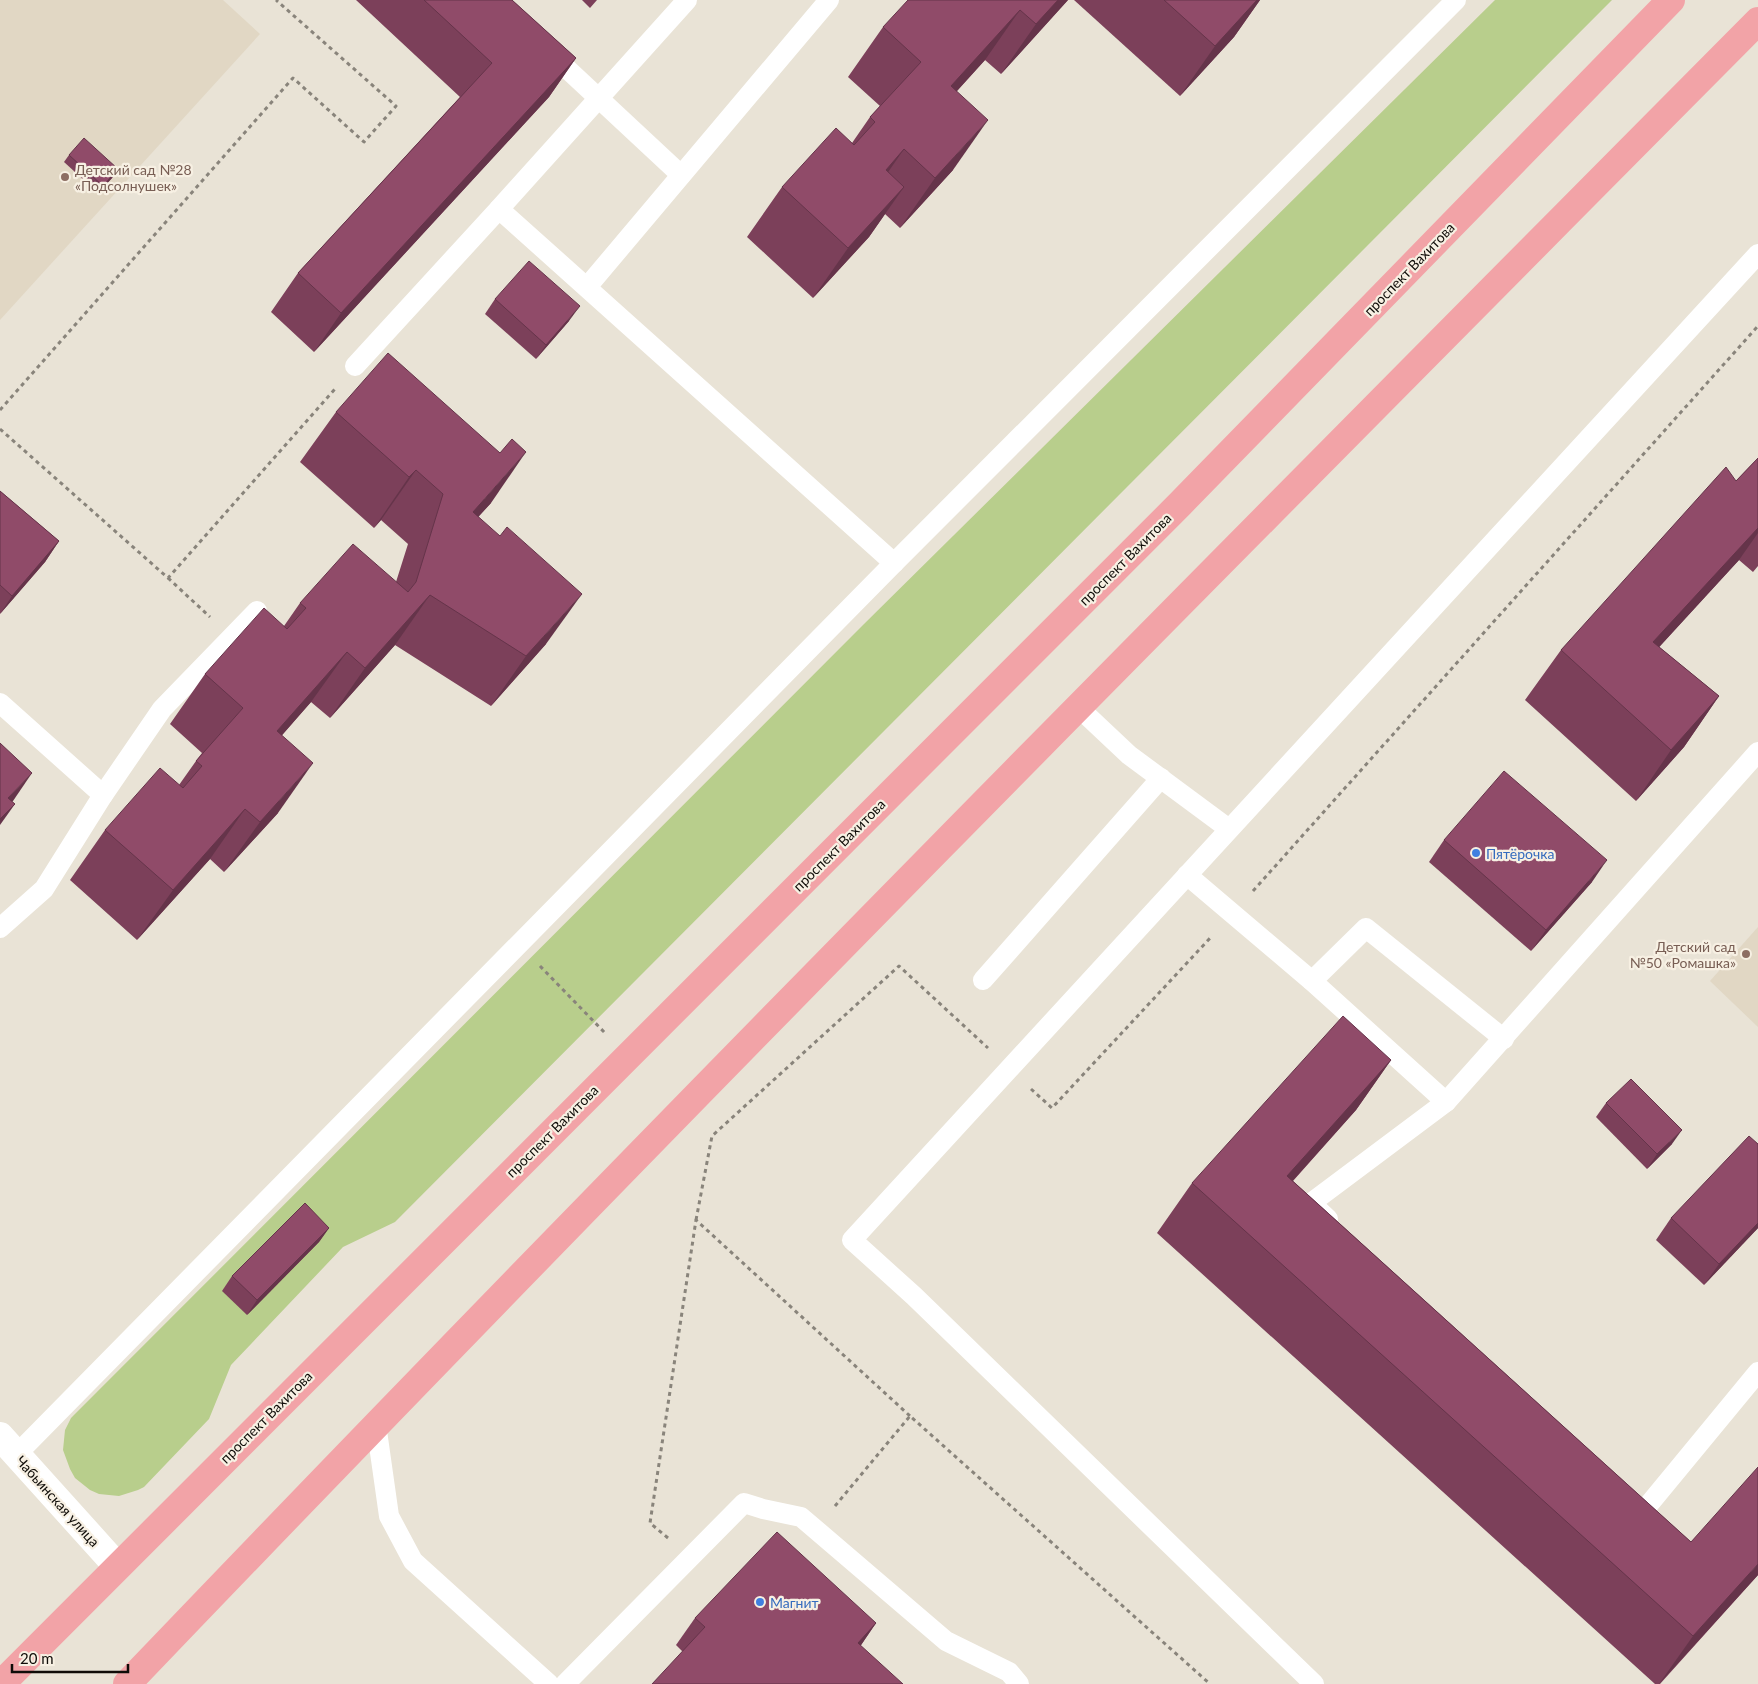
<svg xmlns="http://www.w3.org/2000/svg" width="1758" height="1684" font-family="Lato,sans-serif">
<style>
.built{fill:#e1d7c4}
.green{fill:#b8ce8c}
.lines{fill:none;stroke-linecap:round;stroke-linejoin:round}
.path{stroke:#89847b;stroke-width:3;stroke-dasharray:4 4;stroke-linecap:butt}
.service{stroke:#fff;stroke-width:20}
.minor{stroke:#fff;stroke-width:28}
.primary{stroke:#f2a3a7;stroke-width:28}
.wall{fill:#7c405a}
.shaded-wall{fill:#65344a}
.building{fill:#904b69;stroke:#65344a}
.education-dot{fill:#8d6e63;stroke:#f7f0e3;stroke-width:2}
.shop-dot{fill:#3f7fe0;stroke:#f7f0e3;stroke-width:2}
.labels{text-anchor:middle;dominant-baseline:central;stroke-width:4.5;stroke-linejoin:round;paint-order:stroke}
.education-label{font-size:14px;fill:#785e54;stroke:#f7f0e3;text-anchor:start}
.street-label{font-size:14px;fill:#0f0c08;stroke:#f7f0e3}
.shop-label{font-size:14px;fill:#366cbe;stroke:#f7f0e3;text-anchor:start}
</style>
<rect width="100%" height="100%" fill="#e9e3d6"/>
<g class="built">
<path d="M 0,0 L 223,0 L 260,34 L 0,320 Z"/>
<path d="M 1758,927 L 1758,1027 L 1710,981 Z"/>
</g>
<path class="green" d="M 1495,0 L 1612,0 L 395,1222 L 343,1247 L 231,1365 L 209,1419 L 144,1487 L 138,1490 L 119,1496 L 99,1494 L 90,1490 L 75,1478 L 70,1469 L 63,1450 L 65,1430 L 71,1418 L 863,625 Z"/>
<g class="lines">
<g class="path">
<path d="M 0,410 L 293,78 L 364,142 L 396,106 L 276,0"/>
<path d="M 0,429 L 168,578 L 335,389"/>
<path d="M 168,578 L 210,617"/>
<path d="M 1253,891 L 1758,326"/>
<path d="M 540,966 L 605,1033"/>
<path d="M 1031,1089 L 1052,1108 L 1212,936"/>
<path d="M 696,1220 L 712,1136 L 899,966 L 988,1048"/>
<path d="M 835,1506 L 910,1416 L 1210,1684"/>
<path d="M 668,1538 L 650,1523 L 696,1220 L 910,1416"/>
</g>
<g class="service">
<path d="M 687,0 L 499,209 L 894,563"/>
<path d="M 549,52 L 681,175"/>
<path d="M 587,287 L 829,0"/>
<path d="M 355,366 L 499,209"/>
<path d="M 0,703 L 103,795"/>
<path d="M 1078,707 L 1129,755 L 1229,829"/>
<path d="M 1187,875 L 1312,981 L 1446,1102"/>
<path d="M 0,928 L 44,889 L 103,795 L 162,709 L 257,611"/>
<path d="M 983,980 L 1161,778"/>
<path d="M 1312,981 L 1366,928 L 1504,1039"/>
<path d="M 1328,1219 L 1311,1203 L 1446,1102 L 1758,752"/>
<path d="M 376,1424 L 389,1516 L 413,1561 L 549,1684"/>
<path d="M 16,1455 L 894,563 L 1456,0"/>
<path d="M 1631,1505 L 1641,1514 L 1758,1372"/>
<path d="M 565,1684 L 744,1503 L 763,1509 L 801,1517 L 946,1641 L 1009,1672 L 1019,1684"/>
<path d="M 1314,1684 L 914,1296 L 852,1240 L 1758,254"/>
</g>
<path class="minor" d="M 0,1436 L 117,1566"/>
<g class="primary">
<path d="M 1,1684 L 1180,504 L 1671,0"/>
<path d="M 127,1684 C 664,1123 1211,572 1758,21"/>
</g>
</g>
<g class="wall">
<path d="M 356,0 L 512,0 L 576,58 L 549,97 L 314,352 L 271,312 L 298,273 L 460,97 Z"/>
<path d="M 582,0 L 597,0 L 590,8 Z"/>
<path d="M 1068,0 L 1001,74 L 985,60 L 957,91 L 953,170 L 900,228 L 885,214 L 869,237 L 813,298 L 747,237 L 782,187 L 852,143 L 870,117 L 880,106 L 848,77 L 883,27 Z"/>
<path d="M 1074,0 L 1260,0 L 1234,37 L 1180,96 Z"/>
<path d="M 69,155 L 118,169 L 113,177 L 98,193 L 64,162 Z"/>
<path d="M 495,299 L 569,321 L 536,359 L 485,314 Z"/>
<path d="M 336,412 L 491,503 L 478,517 L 546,644 L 491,706 L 395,645 L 330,718 L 311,702 L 282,735 L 278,813 L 224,872 L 210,859 L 137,940 L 70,880 L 105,830 L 179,785 L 196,761 L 202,753 L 170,724 L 205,674 L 284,626 L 300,603 L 396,582 L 408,544 L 381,520 L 374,528 L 300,462 Z"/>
<path d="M 1758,458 L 1758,566 L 1753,572 L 1739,560 L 1659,647 L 1719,696 L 1684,747 L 1636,801 L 1525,700 L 1561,650 L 1736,481 Z"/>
<path d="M 0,491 L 59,541 L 45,562 L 0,614 Z"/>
<path d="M 1444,840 L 1592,882 L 1531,951 L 1429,862 Z"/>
<path d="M 1391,1060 L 1356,1110 L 1293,1181 L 1691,1542 L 1758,1575 L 1660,1684 L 1655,1684 L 1157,1233 L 1192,1183 Z"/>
<path d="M 1606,1103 L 1672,1144 L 1647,1169 L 1596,1117 Z"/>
<path d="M 1758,1144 L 1758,1228 L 1704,1285 L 1656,1240 L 1671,1218 Z"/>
<path d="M 329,1228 L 319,1242 L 247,1315 L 222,1291 L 232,1276 Z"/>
<path d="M 695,1618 L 876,1623 L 861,1645 L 682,1651 L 676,1645 Z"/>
</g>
<g class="shaded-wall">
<path d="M 1058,0 L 1068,0 L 1001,74 L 1036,24 Z"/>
<path d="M 1257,0 L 1260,0 L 1234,37 L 1180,96 L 1215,46 Z"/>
<path d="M 1020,10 L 985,60 L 916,136 L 951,86 Z"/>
<path d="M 576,58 L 549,97 L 314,352 L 341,313 Z"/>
<path d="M 988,120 L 953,170 L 900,228 L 935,178 Z"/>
<path d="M 904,149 L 869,200 L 886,170 Z"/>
<path d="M 118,169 L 113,177 L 98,193 L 103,186 Z"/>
<path d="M 904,187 L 869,237 L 813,298 L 848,248 Z"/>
<path d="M 580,306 L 569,321 L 536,359 L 546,345 Z"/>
<path d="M 526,452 L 491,503 L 437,562 L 473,512 Z"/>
<path d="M 416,470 L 381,520 L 374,528 L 409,477 Z"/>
<path d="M 1758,528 L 1758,533 L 1739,560 L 1618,692 L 1653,642 Z"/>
<path d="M 59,541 L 45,562 L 0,614 L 12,596 Z"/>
<path d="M 582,594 L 546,644 L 491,706 L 526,656 Z"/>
<path d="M 430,595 L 395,645 L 330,718 L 365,668 Z"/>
<path d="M 347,652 L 311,702 L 242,781 L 277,731 Z"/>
<path d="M 1719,696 L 1684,747 L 1636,801 L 1671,750 Z"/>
<path d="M 313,763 L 278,813 L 224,872 L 260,822 Z"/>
<path d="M 32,773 L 13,801 L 0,814 L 8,798 Z"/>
<path d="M 15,804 L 0,825 L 0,819 Z"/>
<path d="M 245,809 L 210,859 L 137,940 L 173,890 Z"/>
<path d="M 1607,860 L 1592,882 L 1531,951 L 1546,930 Z"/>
<path d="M 1391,1060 L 1356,1110 L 1252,1226 L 1287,1176 Z"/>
<path d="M 1682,1130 L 1672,1144 L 1647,1169 L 1657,1154 Z"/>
<path d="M 1758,1223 L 1758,1228 L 1704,1285 L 1719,1264 Z"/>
<path d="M 329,1228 L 319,1242 L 247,1315 L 257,1300 Z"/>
<path d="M 1758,1564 L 1758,1575 L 1659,1684 L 1693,1636 Z"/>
<path d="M 876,1623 L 857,1651 L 858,1643 Z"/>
</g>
<g class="building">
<path d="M 424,0 L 512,0 L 576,58 L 341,313 L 298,273 L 492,63 Z"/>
<path d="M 908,0 L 1058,0 L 1036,24 L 1020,10 L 951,86 L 988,120 L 935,178 L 904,149 L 886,170 L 904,187 L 848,248 L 782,187 L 836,128 L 854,145 L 875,122 L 870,117 L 921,62 L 883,27 Z"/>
<path d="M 1164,0 L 1257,0 L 1215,46 Z"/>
<path d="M 84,138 L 118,169 L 103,186 L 69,155 Z"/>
<path d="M 529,261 L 580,306 L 546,345 L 495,299 Z"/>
<path d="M 388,353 L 500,453 L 512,439 L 526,452 L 473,512 L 500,536 L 507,527 L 582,594 L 526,656 L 430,595 L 365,668 L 347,652 L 277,731 L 313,763 L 260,822 L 245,809 L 173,890 L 105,830 L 160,768 L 183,788 L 202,766 L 196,761 L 243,708 L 205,674 L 264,608 L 287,629 L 306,608 L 300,603 L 353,544 L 408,592 L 416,582 L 443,494 L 416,470 L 409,477 L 336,412 Z"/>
<path d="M 1758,458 L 1758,528 L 1653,642 L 1719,696 L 1671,750 L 1561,650 L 1726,467 L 1736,481 Z"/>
<path d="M 0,491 L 59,541 L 12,596 L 0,585 Z"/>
<path d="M 0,743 L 32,773 L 8,798 L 15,804 L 0,819 Z"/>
<path d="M 1504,771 L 1607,860 L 1546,930 L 1444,840 Z"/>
<path d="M 1343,1016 L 1391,1060 L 1287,1176 L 1691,1542 L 1758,1467 L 1758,1564 L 1693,1636 L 1192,1183 Z"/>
<path d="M 1631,1079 L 1682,1130 L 1657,1154 L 1606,1103 Z"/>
<path d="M 1749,1136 L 1758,1144 L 1758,1223 L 1719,1264 L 1671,1218 Z"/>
<path d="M 305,1203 L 329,1228 L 257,1300 L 232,1276 Z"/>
<path d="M 777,1532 L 876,1623 L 858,1643 L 903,1684 L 652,1684 L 705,1627 L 695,1618 Z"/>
</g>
<g class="education-dot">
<circle cx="65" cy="177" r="5"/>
<circle cx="1746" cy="954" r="5"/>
</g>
<g class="shop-dot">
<circle cx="1476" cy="853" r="5"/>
<circle cx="760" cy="1602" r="5"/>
</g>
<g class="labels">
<g class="education-label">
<text x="75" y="169">Детский сад №28<tspan x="75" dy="16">«Подсолнушек»</tspan></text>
<text x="1736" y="946" text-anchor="end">Детский сад<tspan x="1736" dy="16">№50 «Ромашка»</tspan></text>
</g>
<g class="street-label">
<text transform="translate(1409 269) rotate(-46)">проспект Вахитова</text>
<text transform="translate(1125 559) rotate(-45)">проспект Вахитова</text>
<text transform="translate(839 845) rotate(-45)">проспект Вахитова</text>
<text transform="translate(552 1131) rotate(-45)">проспект Вахитова</text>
<text transform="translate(266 1417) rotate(-45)">проспект Вахитова</text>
<text transform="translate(58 1501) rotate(48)">Чабьинская улица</text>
</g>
<g class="shop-label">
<text x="1486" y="853">Пятёрочка</text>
<text x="770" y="1602">Магнит</text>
</g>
</g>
<path d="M12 1664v8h116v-8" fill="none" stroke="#0f0c08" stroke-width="2.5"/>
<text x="20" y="1664" font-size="15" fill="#0f0c08" stroke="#f7f0e3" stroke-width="4" paint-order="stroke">20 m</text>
</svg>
